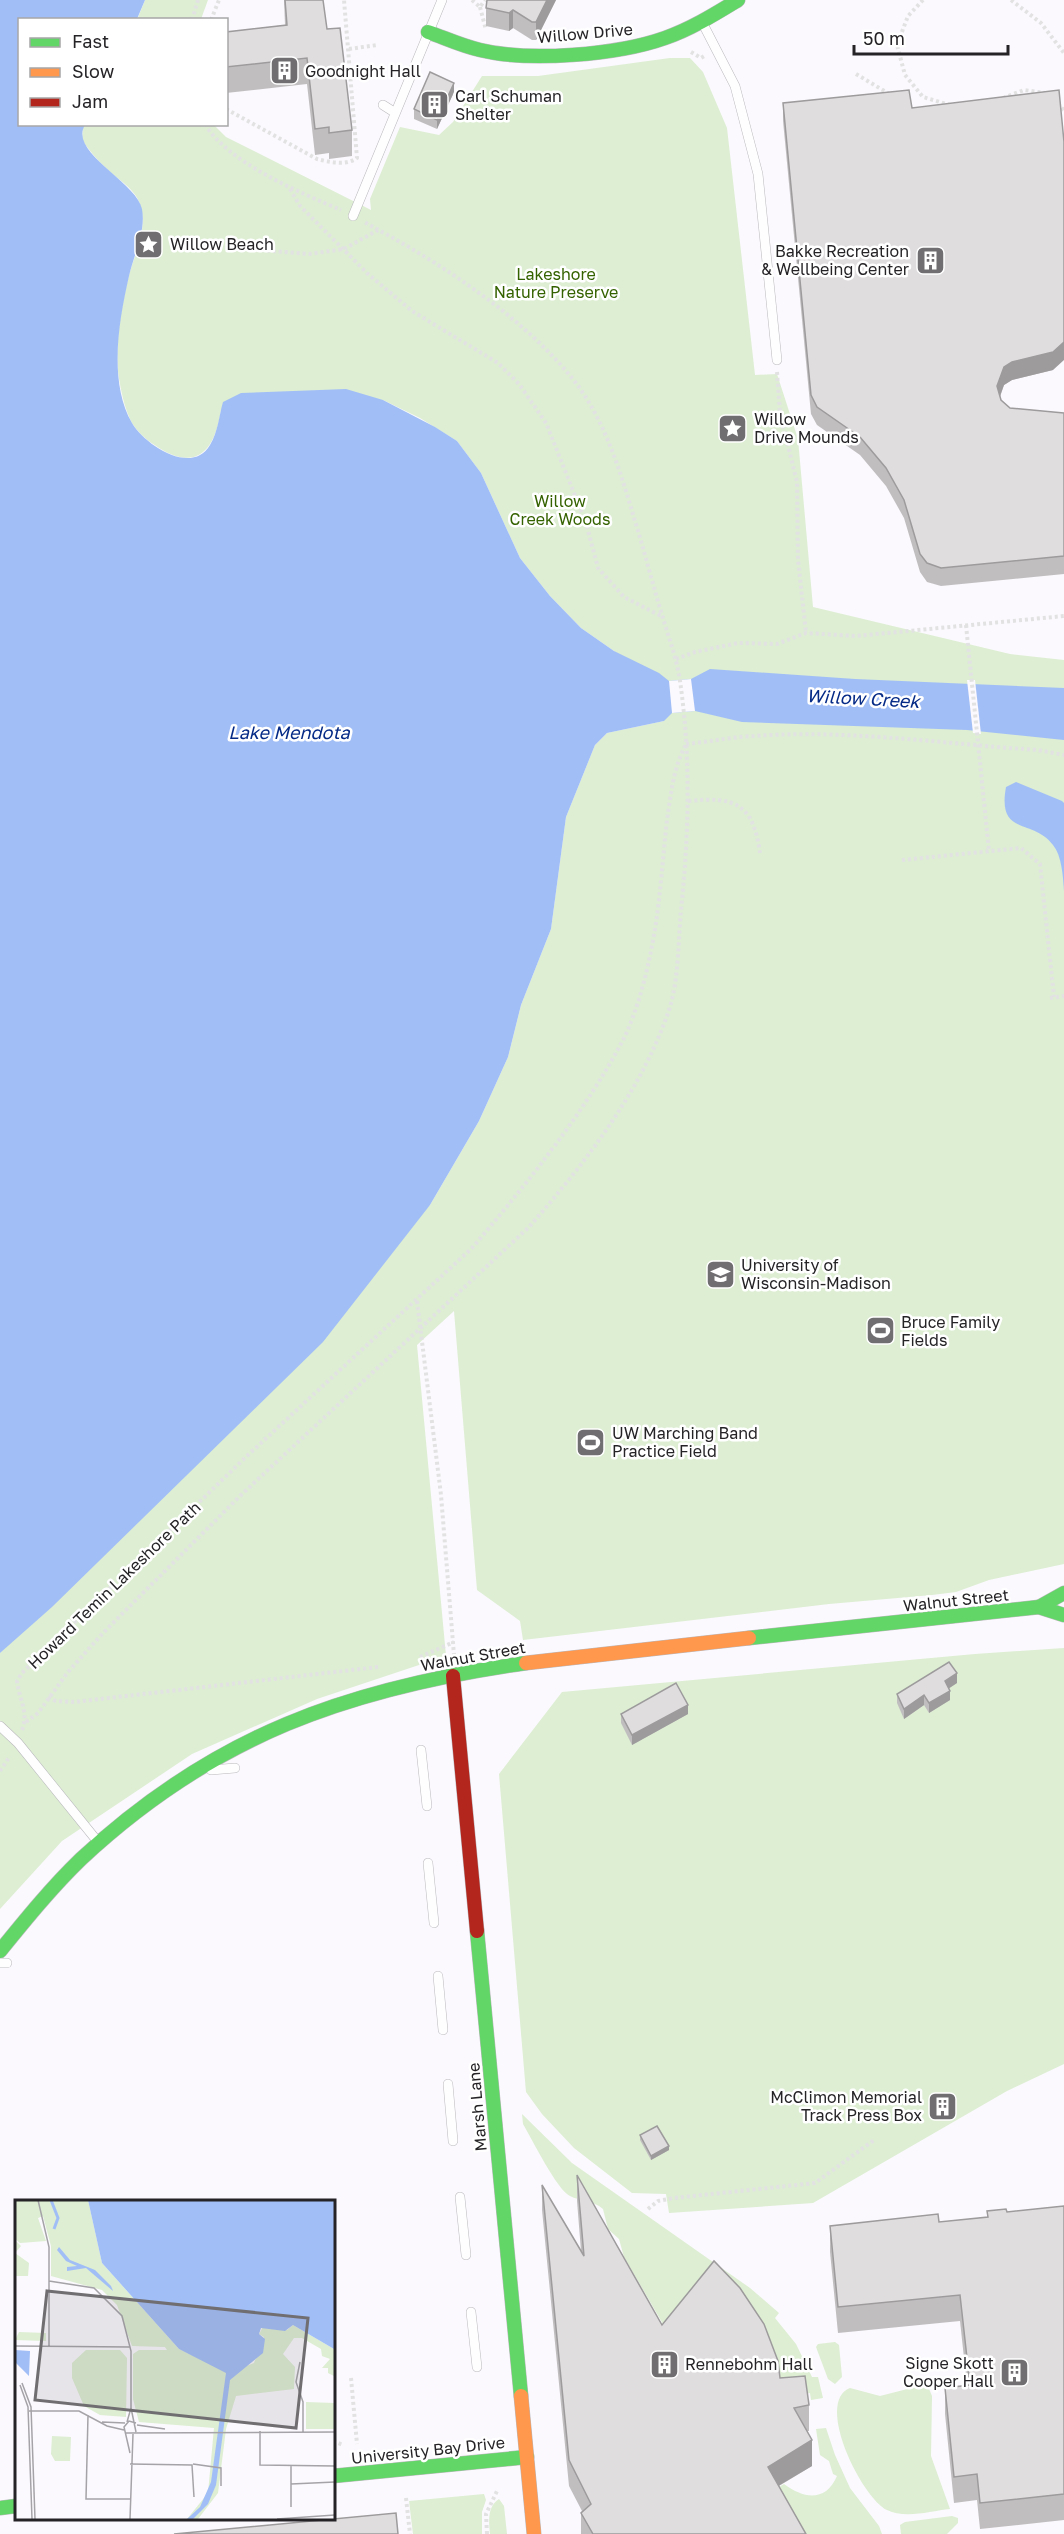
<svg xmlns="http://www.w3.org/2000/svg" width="1064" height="2534" font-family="'Golos Text',sans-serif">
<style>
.green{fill:#ddeed3}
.water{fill:#a1bef7}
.pier{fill:#fbf9fd}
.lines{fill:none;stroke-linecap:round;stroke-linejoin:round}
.lane-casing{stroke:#bab8bc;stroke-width:10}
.fast-casing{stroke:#bab8bc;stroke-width:15}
.slow-casing{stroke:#bab8bc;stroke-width:15}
.jam-casing{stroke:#bab8bc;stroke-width:15}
.path{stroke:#e2e2e3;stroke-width:4;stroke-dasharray:3 3;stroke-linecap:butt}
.lane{stroke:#fefeff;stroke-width:9}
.fast{stroke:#63d668;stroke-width:14}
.slow{stroke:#ff974d;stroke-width:14}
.jam{stroke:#b3261e;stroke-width:14}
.wall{fill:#c1bec0}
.shaded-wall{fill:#9d9b9c}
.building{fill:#e0dddf;stroke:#9d9b9c;stroke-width:1.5}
.labels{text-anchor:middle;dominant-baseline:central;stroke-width:5;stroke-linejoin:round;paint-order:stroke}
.street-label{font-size:16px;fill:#252326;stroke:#fff}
.poi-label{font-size:16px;fill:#252326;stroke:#fff;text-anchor:start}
.park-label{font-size:16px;fill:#356200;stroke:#fff}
.water-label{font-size:18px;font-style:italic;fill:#062b87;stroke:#fff}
.inset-river{fill:none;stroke:#a1bef7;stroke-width:3}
.inset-road{fill:none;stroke:#a5a3a7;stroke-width:1.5}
.view{fill:#706e71;fill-opacity:0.15;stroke:#706e71;stroke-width:3}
.inset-edge{fill:none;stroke:#252326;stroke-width:3}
</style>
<rect width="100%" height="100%" fill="#fbf9fd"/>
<g class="green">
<path d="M 145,0 L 208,0 L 201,19 L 137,20 Z"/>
<path d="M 670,58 L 690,58 L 703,72 L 727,128 L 755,375 L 777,374 L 798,439 L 813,607 L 1010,654 L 1064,660 L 1064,1564 L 989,1580 L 956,1592 L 932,1595 L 829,1604 L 523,1640 L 520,1621 L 477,1590 L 454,1311 L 417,1345 L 446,1656 L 317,1699 L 192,1754 L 62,1841 L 0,1909 L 0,1653 L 430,1205 L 479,1121 L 508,1057 L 521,1005 L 551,929 L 566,817 L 595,745 L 607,733 L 664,721 L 614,651 L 581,628 L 550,596 L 520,558 L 481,473 L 457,441 L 420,418 L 383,400 L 221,410 C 215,449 198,472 159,448 C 148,441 139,434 132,423 C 126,412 122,396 120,384 C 113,350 121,308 129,275 C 135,253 147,231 141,208 C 137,189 119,181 106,168 C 97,160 89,150 82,140 L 83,126 L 85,124 L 214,125 L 226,137 L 371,210 L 370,199 L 400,127 L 439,135 L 453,122 L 482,76 L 538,76 Z"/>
<path d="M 1064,1648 L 1064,2064 L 1007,2091 L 813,2203 L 669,2213 L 666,2194 L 632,2193 L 574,2148 L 542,2114 L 526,2092 L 499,1774 L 562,1692 L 975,1654 Z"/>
<path d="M 522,2114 L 572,2163 L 750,2288 L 779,2313 L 775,2318 L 796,2344 L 812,2377 L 818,2377 L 823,2398 L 811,2400 L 810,2393 L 780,2398 L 663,2324 L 624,2257 L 619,2239 L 608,2229 L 603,2209 C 593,2200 580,2201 570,2196 C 557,2190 532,2139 523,2124 Z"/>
<path d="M 835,2342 L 839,2345 L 842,2377 L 835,2384 L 828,2379 L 816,2347 L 818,2344 Z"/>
<path d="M 927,2384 L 932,2396 L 931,2456 L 950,2509 C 931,2511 905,2519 887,2510 C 862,2498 814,2402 850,2388 L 880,2396 Z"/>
<path d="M 826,2428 L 835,2455 L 850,2488 L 879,2526 L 882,2534 L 793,2534 L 769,2493 L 784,2484 C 804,2499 826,2502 837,2476 L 833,2474 L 829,2461 L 820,2455 L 816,2429 Z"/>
<path d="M 484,2494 L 486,2500 L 482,2512 L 482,2534 L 413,2534 L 409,2501 Z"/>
<path d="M 499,2499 L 504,2506 L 507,2534 L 490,2534 C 489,2521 487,2507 499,2499 Z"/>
<path d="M 952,2516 L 958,2518 L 958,2523 L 947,2534 L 901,2534 L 900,2525 L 905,2522 Z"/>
</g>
<g class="water">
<path d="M 0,0 L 145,0 L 137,19 L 20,20 L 20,124 L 85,125 C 68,152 137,182 142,209 C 146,232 134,254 129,276 C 119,320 108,381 132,423 C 145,445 192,476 210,445 C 218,432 219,416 223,402 L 241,393 L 346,389 L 383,400 L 435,427 L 457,441 L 481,473 L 520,558 L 550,596 L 581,628 L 614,651 L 659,673 L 669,681 L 691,679 L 710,669 L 855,679 L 1064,688 L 1064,740 L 967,730 L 742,722 L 695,711 L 672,713 L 664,721 L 607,733 L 595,745 L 566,817 L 551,929 L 521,1005 L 508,1057 L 479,1121 L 430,1205 L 323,1342 L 52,1607 L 0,1653 Z"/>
<path d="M 1016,782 L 1062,801 L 1064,803 L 1064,891 C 1063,877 1062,856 1053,845 C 1033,818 997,837 1006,787 Z"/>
</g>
<g class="pier">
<path d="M 691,679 L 695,711 L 672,713 L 669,681 Z"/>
<path d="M 967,680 L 975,680 L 981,734 L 973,733 Z"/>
</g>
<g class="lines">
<defs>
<g id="lane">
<path d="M 702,22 L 735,86 L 758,174 L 777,360"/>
<path d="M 383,105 L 394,112"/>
<path d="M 353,216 L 442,0"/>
<path d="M 0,1726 L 18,1743 L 98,1842"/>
<path d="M 421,1750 L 427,1806"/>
<path d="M 211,1770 L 235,1768"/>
<path d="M 428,1863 L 434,1923"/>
<path d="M 0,1963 L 7,1963"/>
<path d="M 438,1976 L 443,2030"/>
<path d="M 448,2084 L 453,2141"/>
<path d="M 460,2197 L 466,2255"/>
<path d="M 471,2312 L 477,2367"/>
</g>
<g id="fast">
<path d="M 428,32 C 445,38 462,46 480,50 C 529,62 617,55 665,38 C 691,29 715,14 738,0"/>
<path d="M 1039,1607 L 1064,1593"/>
<path d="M 749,1638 L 1039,1607 L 1064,1615"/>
<path d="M 477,1931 L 521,2396"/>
<path d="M 0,1951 C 26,1919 52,1887 81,1859 C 214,1735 349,1688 526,1663"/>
<path d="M 333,2476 L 527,2457"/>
<path d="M 0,2508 L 16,2506"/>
</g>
<g id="slow">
<path d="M 526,1663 L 749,1638"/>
<path d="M 521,2396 L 534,2534"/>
</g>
<path id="jam" d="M 453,1676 L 477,1931"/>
</defs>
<use href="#lane" class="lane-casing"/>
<use href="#fast" class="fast-casing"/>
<use href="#slow" class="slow-casing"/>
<use href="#jam" class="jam-casing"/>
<g class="path">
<path d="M 472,0 L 480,7 L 485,0"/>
<path d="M 923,0 L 908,16 L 897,45 L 905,75 L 923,97 L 950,105"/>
<path d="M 1011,0 L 1041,23 L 1064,53"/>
<path d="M 480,7 L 486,30"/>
<path d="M 192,20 L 198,0"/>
<path d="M 211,20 L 219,0"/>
<path d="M 349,49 L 377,45"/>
<path d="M 691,52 L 701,58 L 706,55"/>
<path d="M 856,74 L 891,95"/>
<path d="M 1003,98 L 1024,90 L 1045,93"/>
<path d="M 1057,104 L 1064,110"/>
<path d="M 226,109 L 317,159 C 329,162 346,166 357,158 L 344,0"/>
<path d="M 205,124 C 228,163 301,193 341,210"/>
<path d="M 290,189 L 300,206 L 368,274 L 412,311 L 498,363 L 519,384 L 546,423 L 586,523 L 598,568 L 624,597 L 661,616"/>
<path d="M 201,245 L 309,254 L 344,249 L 378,230"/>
<path d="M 777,372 L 780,413 L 797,482 L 798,559 L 806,633"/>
<path d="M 966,625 L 989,851"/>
<path d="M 676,659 L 695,652 L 738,643 L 777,644 L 806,633 L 856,636 L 1064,616"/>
<path d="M 686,744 C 709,742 731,737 754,736 C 848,729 944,744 1038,750 L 1064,755"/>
<path d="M 688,801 C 736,796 753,804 760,853"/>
<path d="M 902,860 L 1021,848 L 1040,864 L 1054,997"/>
<path d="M 1050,998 L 1064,996"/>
<path d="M 417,1301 L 441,1495 L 454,1655"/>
<path d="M 420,1657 L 454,1642"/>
<path d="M 48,1697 L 56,1701 L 74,1702 L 378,1667"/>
<path d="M 26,1722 L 38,1713 L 68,1672 L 103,1633 L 241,1495 L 529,1227 C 585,1163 641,1092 669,1010 C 679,979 678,943 681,910 C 689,834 691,757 680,681 C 677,659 669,639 663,618 C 653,586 645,553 635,521 C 620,470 603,413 567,372 C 514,310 435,260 364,222"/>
<path d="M 22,1730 C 29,1712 19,1699 17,1681 L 22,1673 L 248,1455 L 472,1248 C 525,1186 586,1111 624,1038 C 637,1011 645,980 651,951 C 660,908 662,863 667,820 C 671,795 673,767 686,745"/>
<path d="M 0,1771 L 10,1756"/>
<path d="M 648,2209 L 658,2201 L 674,2198 L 815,2183 L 874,2140"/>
<path d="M 351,2378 L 357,2444"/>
<path d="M 333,2441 L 343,2445"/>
<path d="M 406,2498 L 410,2534"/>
<path d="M 487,2534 L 486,2514 L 498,2489"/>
</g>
<use href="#lane" class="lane"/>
<use href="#fast" class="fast"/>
<use href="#slow" class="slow"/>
<use href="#jam" class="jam"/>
</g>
<g class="wall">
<path d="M 284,0 L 323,0 L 327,29 L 352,130 L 352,156 L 329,159 L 329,153 L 315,155 L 307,84 L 226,93 L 226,32 L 285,25 Z"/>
<path d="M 556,0 L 536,40 L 532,40 L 513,28 L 509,31 L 486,26 L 486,8 Z"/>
<path d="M 454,92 L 437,129 L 414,119 L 414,109 Z"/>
<path d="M 783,103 L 912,108 L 1053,370 L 1012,380 L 1004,385 L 1000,397 L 1001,400 L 1010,408 L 1064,413 L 1064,574 L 941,586 L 927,582 L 920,572 L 904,518 L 886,486 L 860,455 L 817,425 L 811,414 L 783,121 Z"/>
<path d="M 957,1683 L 949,1688 L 950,1700 L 929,1713 L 924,1705 L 904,1719 L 897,1703 L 897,1694 Z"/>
<path d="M 621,1714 L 688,1714 L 632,1745 L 621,1723 Z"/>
<path d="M 640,2135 L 669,2150 L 651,2160 L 640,2140 Z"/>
<path d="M 577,2175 L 662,2325 L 780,2378 L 809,2405 L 809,2431 L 807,2431 L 812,2466 L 779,2486 L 806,2534 L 581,2534 L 581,2513 L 582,2511 L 569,2486 L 542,2210 L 542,2185 L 581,2251 L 577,2201 Z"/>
<path d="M 1064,2206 L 1064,2520 L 980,2529 L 977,2500 L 954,2503 L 945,2414 L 945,2388 L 967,2386 L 960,2321 L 838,2333 L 830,2252 L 830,2226 L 939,2222 L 987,2217 L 987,2211 L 1007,2212 Z"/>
</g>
<g class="shaded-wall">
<path d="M 547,0 L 556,0 L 536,40 L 536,22 Z"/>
<path d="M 513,10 L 513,28 L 509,31 L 509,13 Z"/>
<path d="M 454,83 L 454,92 L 437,129 L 437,120 Z"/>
<path d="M 1064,342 L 1064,360 L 1053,370 L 1012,380 L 1004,385 L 997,404 L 997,386 L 1004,367 L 1012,362 Z"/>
<path d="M 957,1673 L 957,1683 L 945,1691 L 945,1681 Z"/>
<path d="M 950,1691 L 950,1700 L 929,1713 L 929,1703 Z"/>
<path d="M 924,1695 L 924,1705 L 904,1719 L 904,1709 Z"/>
<path d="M 688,1705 L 688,1714 L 632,1745 L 632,1735 Z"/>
<path d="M 669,2146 L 669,2150 L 651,2160 L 651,2156 Z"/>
<path d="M 812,2440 L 812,2466 L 768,2492 L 768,2467 Z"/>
</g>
<g class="building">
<path d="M 285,0 L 323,0 L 327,29 L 340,28 L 352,130 L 329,133 L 329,127 L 315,129 L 307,58 L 226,67 L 226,32 L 287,25 Z"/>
<path d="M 487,0 L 547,0 L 536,22 L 532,22 L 513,10 L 509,13 L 486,8 Z"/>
<path d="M 430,72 L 454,83 L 437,120 L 414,109 Z"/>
<path d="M 909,90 L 912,108 L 1059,90 L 1064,142 L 1064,342 L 1053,352 L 1012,362 L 1004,367 L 997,386 L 1001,400 L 1010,408 L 1064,413 L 1064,556 L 941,568 L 927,563 L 920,554 L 904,500 L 886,468 L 860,437 L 817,407 L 811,395 L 783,103 Z"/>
<path d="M 949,1662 L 957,1673 L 945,1681 L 950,1691 L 929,1703 L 924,1695 L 904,1709 L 897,1694 Z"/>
<path d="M 676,1683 L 688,1705 L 632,1735 L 621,1714 Z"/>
<path d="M 657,2126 L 669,2146 L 651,2156 L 640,2135 Z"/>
<path d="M 577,2175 L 662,2325 L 714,2261 L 740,2288 L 764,2324 L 778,2361 L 780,2378 L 805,2376 L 809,2405 L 794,2408 L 812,2440 L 768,2467 L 806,2534 L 593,2534 L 581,2513 L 591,2504 L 569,2460 L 542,2185 L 584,2256 Z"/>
<path d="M 1064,2206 L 1064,2494 L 980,2503 L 977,2474 L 954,2477 L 945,2388 L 970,2385 L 960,2295 L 838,2307 L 830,2226 L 938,2214 L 939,2222 L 988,2217 L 987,2211 L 1006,2209 L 1007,2212 Z"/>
<path d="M 396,2513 L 398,2534 L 174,2534 Z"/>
</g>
<defs>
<symbol id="building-square" viewBox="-11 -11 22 22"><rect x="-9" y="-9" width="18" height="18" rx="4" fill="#706e71" stroke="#fff"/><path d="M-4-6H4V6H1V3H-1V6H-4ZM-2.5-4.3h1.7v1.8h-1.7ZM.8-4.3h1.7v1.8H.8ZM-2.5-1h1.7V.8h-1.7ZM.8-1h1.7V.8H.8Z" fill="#fff"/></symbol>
<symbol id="sight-square" viewBox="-11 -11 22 22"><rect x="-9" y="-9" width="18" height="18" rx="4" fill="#706e71" stroke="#fff"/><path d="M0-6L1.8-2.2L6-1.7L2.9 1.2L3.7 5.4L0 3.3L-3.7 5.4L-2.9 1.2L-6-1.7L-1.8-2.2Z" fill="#fff"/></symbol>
<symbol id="university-square" viewBox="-11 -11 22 22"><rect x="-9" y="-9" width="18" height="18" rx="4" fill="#706e71" stroke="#fff"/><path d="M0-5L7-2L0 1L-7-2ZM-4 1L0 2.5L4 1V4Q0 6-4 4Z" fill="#fff"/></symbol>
<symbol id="stadium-square" viewBox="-11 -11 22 22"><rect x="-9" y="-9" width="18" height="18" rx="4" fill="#706e71" stroke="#fff"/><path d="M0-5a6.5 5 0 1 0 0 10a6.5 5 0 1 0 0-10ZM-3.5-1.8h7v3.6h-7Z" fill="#fff"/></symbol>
</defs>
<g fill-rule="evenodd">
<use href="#building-square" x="268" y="54" width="33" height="33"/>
<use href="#building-square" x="418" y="88" width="33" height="33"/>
<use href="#sight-square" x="132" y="228" width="33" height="33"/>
<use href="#building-square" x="914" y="244" width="33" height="33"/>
<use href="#sight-square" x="716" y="412" width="33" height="33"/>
<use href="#university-square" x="704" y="1258" width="33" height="33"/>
<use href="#stadium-square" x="864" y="1314" width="33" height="33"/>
<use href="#stadium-square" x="574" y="1426" width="33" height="33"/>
<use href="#building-square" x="926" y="2090" width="33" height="33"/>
<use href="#building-square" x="648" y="2348" width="33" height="33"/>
<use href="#building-square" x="998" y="2356" width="33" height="33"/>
</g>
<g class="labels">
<g class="street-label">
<text transform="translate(585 33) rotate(-5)">Willow Drive</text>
<text transform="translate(114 1585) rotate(-44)">Howard Temin Lakeshore Path</text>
<text transform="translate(956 1600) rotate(-6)">Walnut Street</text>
<text transform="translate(473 1656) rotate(-10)">Walnut Street</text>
<text transform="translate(477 2107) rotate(-95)">Marsh Lane</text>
<text transform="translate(428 2450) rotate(-6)">University Bay Drive</text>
</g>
<g class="poi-label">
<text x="305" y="71">Goodnight Hall</text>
<text x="455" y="96">Carl Schuman<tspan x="455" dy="18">Shelter</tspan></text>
<text x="170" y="244">Willow Beach</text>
<text x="909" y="251" text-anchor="end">Bakke Recreation<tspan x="909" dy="18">&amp; Wellbeing Center</tspan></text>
<text x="754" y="419">Willow<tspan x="754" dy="18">Drive Mounds</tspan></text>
<text x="741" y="1265">University of<tspan x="741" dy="18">Wisconsin-Madison</tspan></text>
<text x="901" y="1322">Bruce Family<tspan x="901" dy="18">Fields</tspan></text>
<text x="612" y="1433">UW Marching Band<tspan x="612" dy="18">Practice Field</tspan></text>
<text x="922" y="2097" text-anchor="end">McClimon Memorial<tspan x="922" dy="18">Track Press Box</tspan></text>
<text x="994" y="2363" text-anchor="end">Signe Skott<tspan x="994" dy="18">Cooper Hall</tspan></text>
<text x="685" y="2364">Rennebohm Hall</text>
</g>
<g class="park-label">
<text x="556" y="274">Lakeshore<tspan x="556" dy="18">Nature Preserve</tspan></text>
<text x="560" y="501">Willow<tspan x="560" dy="18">Creek Woods</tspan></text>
</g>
<g class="water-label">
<text transform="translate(863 698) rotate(3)">Willow Creek</text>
<text x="289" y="732">Lake Mendota</text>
</g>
</g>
<g transform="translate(15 2200)">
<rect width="320" height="320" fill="#fbf9fd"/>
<path d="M 0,0 L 73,0 L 87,63 L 164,149 L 210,171 L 216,179 L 226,168 L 239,163 L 249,137 L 244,134 L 248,127 L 272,130 L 278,125 L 319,149 L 319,176 L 313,173 L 313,168 L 307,168 L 315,159 L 307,156 L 306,149 L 287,138 L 279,138 L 268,154 L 280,167 L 279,189 L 221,196 L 211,229 L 203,293 L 183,319 L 172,319 L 193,293 L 199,228 L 124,222 L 118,199 L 118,154 L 124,150 L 152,150 L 150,147 L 117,146 L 102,105 L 87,90 L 36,76 L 36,46 L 28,16 L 23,18 L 31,41 L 5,43 L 0,39 ZM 0,40 L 6,46 L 0,53 L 14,63 L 13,76 L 0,76 ZM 4,132 L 31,133 L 31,141 L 0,140 ZM 105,150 L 112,158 L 111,217 L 85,215 L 69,206 L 57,178 L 57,163 L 71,150 ZM 291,202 L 319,203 L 319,229 L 291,229 ZM 37,236 L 56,237 L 55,261 L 40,261 L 36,254 Z" fill="#ddeed3"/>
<path d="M 73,0 L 319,0 L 319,149 L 278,125 L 270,131 L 246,128 L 244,134 L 250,139 L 248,153 L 215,180 L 201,285 L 193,304 L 178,319 L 172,319 L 185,307 L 196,282 L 211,173 L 164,149 L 87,63 ZM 44,47 L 55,60 L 80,70 L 96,86 L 98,91 L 71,68 L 52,71 L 52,67 L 62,66 L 51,61 L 42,50 ZM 0,150 L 15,151 L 14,176 L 0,162 Z" fill="#a1bef7"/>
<path class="inset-river" d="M 36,0 L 43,18 L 39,29"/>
<path class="inset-road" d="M 23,0 L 34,47 L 34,146M 34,81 L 79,88 L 107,116 L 116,151 L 116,208 L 112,222M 0,146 L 115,147M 285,162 L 281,182 L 288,202 L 288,232M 7,183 L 16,207 L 20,319M 5,185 L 13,207 L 17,319M 116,208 L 121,232M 14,211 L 64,211 L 92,226 L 109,230M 73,215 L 71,299 L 115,299M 87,222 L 110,223M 122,225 L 150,229M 245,231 L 245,265 L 320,266M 111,233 L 320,232M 115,253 L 109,227 L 114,221 L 121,223M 115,264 L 177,265 L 179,297M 178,264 L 206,268 L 206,286M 276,284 L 320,282M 276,307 L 276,265M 115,319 L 118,234M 262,319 L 320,315"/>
<path class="view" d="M 32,91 L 293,118 L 281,228 L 20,200 Z"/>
<rect width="320" height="320" class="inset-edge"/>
</g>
<rect x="18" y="18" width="210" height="108" fill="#ffffff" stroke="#a8a7a8" stroke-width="1.5"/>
<rect x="30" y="38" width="30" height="9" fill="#63d668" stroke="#a8a7a8" stroke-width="1.5"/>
<text x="72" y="48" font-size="18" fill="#252326">Fast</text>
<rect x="30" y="68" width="30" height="9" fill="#ff974d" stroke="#a8a7a8" stroke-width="1.5"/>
<text x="72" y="78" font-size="18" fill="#252326">Slow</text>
<rect x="30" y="98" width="30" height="9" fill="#b3261e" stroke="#a8a7a8" stroke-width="1.5"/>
<text x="72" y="108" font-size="18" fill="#252326">Jam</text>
<path d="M854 45v9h154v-9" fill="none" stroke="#252326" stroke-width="3"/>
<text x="863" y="45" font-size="18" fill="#252326" stroke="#ffffff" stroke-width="4.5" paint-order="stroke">50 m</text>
</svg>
